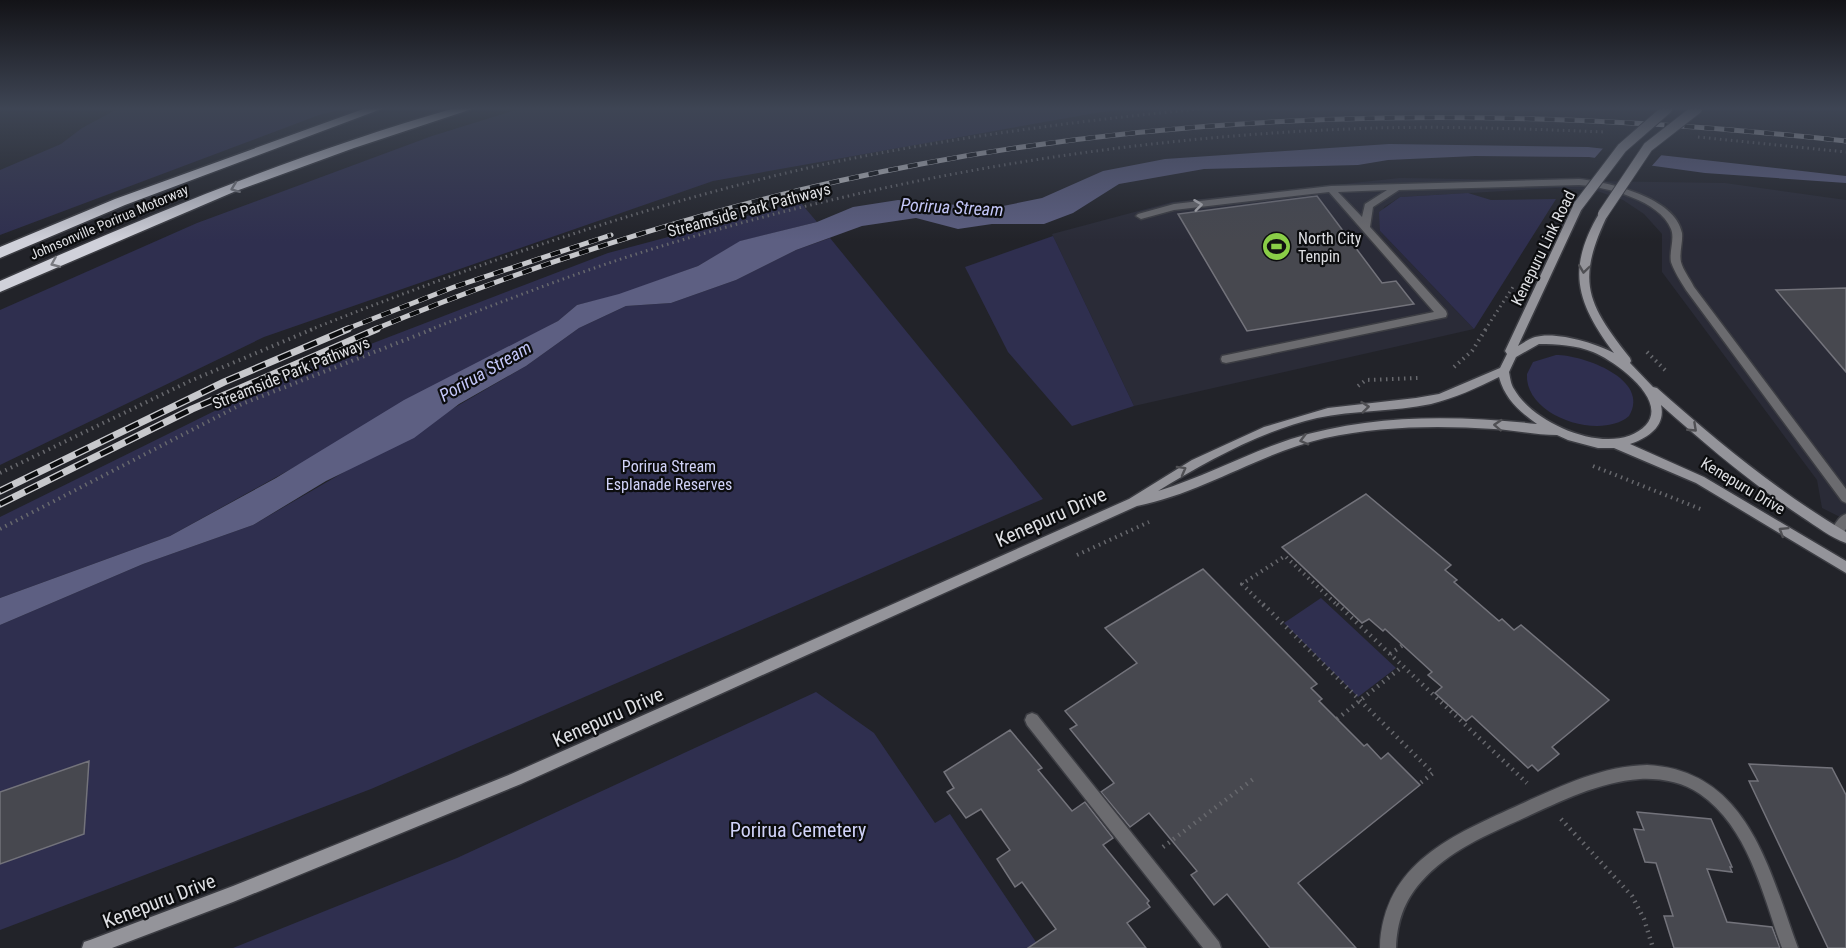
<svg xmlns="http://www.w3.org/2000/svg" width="1846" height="948" font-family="'Roboto Condensed',sans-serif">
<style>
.built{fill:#2a2b37}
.green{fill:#2f2f4f}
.water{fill:#5d5f82}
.pier{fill:#222329}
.building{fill:#47484f;stroke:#73737b;stroke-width:1.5}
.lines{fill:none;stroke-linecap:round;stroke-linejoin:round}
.service-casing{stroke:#3c3d43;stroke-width:3}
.minor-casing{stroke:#3c3d43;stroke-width:3}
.secondary-casing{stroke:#3c3d43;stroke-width:3}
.motorway-casing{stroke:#3c3d43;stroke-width:3}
.path-far2{stroke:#67686d;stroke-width:3;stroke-dasharray:1.5 4;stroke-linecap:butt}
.path-far1{stroke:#67686d;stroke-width:4;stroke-dasharray:1.5 4.5;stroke-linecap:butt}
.path{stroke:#67686d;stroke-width:4.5;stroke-dasharray:1.5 5;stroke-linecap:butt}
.service{fill:#6b6b6f;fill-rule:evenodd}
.minor{fill:#6b6b6f;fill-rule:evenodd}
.secondary{fill:#94949a;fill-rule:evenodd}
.motorway{fill:#d0d1da;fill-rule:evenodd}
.rail-far1-casing{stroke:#c7c8cc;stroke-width:5}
.rail-casing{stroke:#c7c8cc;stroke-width:7}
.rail-far1{stroke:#0c0d0f;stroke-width:4;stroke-dasharray:10;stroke-linecap:butt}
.rail{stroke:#0c0d0f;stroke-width:4.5;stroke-dasharray:14;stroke-linecap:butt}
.secondary-bridge-casing{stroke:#3c3d43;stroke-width:12;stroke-linecap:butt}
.secondary-bridge{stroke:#94949a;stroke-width:10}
.oneway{stroke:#78797f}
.oneway2{stroke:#b6b6ba}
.oneway3{stroke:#505054}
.labels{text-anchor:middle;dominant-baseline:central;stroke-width:4.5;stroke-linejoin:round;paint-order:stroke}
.far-street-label{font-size:14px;fill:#dedfe3;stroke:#0c0d0f}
.street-label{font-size:16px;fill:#dedfe3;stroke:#0c0d0f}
.poi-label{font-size:16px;fill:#dedfe3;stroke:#0c0d0f;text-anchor:start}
.park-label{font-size:16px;fill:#d1d3f9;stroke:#0c0d0f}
.water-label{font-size:18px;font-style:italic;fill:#c3c6f8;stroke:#0c0d0f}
.near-street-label{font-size:20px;fill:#dedfe3;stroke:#0c0d0f}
.near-park-label{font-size:20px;fill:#d1d3f9;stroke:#0c0d0f}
</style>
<rect width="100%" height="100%" fill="#222329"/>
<path class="built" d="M 1400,178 L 1725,183 L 1846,200 L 1846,520 L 1822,508 L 1817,480 L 1662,272 L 1662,234 L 1644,214 L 1623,200 L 1597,191 L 1556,188 L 1400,197 L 1384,207 L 1380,231 L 1474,329 L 1134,406 L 1052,234 L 1172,202 Z"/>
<g class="green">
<path d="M 119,108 L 347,108 L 319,115 L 0,235 L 0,170 L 61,144 L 82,128 Z"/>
<path d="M 522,108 L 1153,108 L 1101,112 L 713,181 L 264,337 L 0,465 L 0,310 L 197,223 L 432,136 Z"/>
<path d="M 1468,193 L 1491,200 L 1556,199 L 1474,329 L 1380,231 L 1379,212 L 1400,197 Z"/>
<path d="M 800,202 L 817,222 L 741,241 L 698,266 L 619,295 L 577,305 L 558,321 L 170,536 L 0,598 L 0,517 L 277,380 L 608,253 Z"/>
<path d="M 1053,236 L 1134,406 L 1072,426 L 1008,352 L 965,267 Z"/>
<path d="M 830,238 L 1043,499 L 371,789 L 0,930 L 0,625 L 143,564 L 253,525 L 526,366 L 579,328 L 626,306 L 671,303 L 736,280 L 796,250 Z"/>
<path d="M 1556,355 C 1583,355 1651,379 1629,416 C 1600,441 1524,416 1527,374 L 1533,362 Z"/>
<path d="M 1321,598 L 1396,668 L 1358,697 L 1284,623 Z"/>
<path d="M 816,692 L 874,733 L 935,823 L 950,814 L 1040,948 L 233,948 L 457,858 Z"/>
</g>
<path class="water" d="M 1389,144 L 1588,147 L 1846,176 L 1846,183 L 1705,173 L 1589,157 L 1475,156 L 1388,160 L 1358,165 L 1204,169 L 1119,184 L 1073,213 L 1044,224 L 992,224 L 958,229 L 916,218 L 862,226 L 796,250 L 736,280 L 671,303 L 626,306 L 579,328 L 526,366 L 459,404 L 414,438 L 326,481 L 253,525 L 143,564 L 0,625 L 0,598 L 170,536 L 276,478 L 404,400 L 558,321 L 577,305 L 619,294 L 698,266 L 740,241 L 817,222 L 853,207 L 898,200 L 993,208 L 1042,198 L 1103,171 L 1165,159 Z"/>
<path class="pier" d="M 1606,145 L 1665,151 L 1650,168 L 1592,161 Z"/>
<g class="building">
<path d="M 1317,196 L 1382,283 L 1396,281 L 1414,304 L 1247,331 L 1178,214 Z"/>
<path d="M 1846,288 L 1846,372 L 1776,290 Z"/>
<path d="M 1366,494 L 1451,565 L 1445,570 L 1457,580 L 1454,582 L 1499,621 L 1502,619 L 1514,630 L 1521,625 L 1609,700 L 1552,747 L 1559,754 L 1538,771 L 1532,765 L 1528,768 L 1472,716 L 1466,721 L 1435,693 L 1442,687 L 1428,675 L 1432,672 L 1385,629 L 1383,631 L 1369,619 L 1362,623 L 1282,547 Z"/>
<path d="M 1203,569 L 1317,684 L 1311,688 L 1322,699 L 1319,701 L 1364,746 L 1367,744 L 1381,759 L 1388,753 L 1420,785 L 1298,883 L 1356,948 L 1270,948 L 1227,894 L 1214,905 L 1191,875 L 1197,871 L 1149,813 L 1130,827 L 1101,792 L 1114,783 L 1070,729 L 1077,725 L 1065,711 L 1137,663 L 1105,628 Z"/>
<path d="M 1010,730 L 1042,768 L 1038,770 L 1072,811 L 1085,802 L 1113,838 L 1103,845 L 1149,901 L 1147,903 L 1150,907 L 1127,923 L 1146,948 L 1028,948 L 1056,929 L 1022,882 L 1015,887 L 997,859 L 1010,850 L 981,809 L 966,818 L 947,792 L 954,788 L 944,772 Z"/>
<path d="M 89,761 L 84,834 L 0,864 L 0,792 Z"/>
<path d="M 1749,764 L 1832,768 L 1846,795 L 1846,948 L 1828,948 L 1749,781 L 1758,781 Z"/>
<path d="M 1637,812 L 1711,819 L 1732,867 L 1730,867 L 1732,872 L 1707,869 L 1727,922 L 1772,927 L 1780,948 L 1674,948 L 1664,916 L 1673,916 L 1656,863 L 1645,862 L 1634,829 L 1644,830 Z"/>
</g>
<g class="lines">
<defs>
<g id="service">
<path d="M 1579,179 C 1609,182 1676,198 1682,233 C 1683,242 1679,253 1681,262 C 1683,270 1690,279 1694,287 L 1846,489 L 1846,503 L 1842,501 L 1686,290 C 1681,282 1674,271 1671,262 C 1669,251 1675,239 1671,229 C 1659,200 1607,187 1579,185 L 1399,190 L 1373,207 L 1370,227 L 1446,311 L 1447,314 L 1446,317 L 1226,363 L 1222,362 L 1221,359 L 1222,356 L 1434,312 L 1329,192 L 1174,210 L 1141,219 L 1136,216 L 1138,214 L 1174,204 L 1331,186 ZM 1387,190 L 1365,204 L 1362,217 L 1338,192 Z"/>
<path d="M 1846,514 L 1846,529 L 1841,536 L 1833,536 L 1831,532 C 1834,525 1839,516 1846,514 Z"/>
</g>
<g id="minor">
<path d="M 1032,713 L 1037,715 L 1219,942 L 1221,948 L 1203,948 L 1027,725 L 1025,720 L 1027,715 Z"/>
<path d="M 1647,765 C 1748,770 1769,869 1798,948 L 1782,948 C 1763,896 1749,828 1700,794 C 1683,782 1660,778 1640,779 C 1599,782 1561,801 1524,818 C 1487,835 1449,850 1421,882 C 1404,901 1397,922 1396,948 L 1380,948 C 1383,862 1454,835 1521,804 C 1561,786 1602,766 1647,765 Z"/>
</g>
<path id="secondary" d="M 1578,203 L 1583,206 L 1518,346 C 1523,343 1529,339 1535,337 C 1555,331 1596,343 1614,353 C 1576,302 1566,269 1600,212 L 1606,212 L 1608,214 C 1576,281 1586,302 1630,358 L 1631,361 L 1630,363 L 1653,387 L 1657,388 C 1717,441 1777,491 1846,532 L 1846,543 C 1831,538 1816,526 1802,517 C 1752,484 1706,445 1661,405 C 1666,427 1647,438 1630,444 L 1704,477 L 1846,561 L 1846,573 L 1696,483 L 1614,448 L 1598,448 L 1568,440 L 1557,435 C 1536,435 1515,430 1494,429 C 1438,425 1380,426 1325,438 C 1260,453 1203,493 1137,506 L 521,784 L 233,902 L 112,948 L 82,948 L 84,942 L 90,940 L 233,886 L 511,774 L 1129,499 L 1192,460 L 1264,427 L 1328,408 L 1416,398 L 1439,394 L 1500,368 L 1507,354 L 1505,351 L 1573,206 ZM 1539,344 C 1557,344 1576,345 1593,352 C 1613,360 1669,399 1646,425 C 1614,459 1534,425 1514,389 C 1511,385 1510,377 1509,372 L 1516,357 ZM 1499,377 C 1505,399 1519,411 1537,424 C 1456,415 1370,414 1291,439 C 1246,454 1204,477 1158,491 C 1207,461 1261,431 1317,418 C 1354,410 1393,412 1431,404 C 1455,398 1477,388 1499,377 Z"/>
<g id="motorway">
<path d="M 366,108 L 384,108 L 125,205 L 0,258 L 0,247 L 115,199 Z"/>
<path d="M 455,108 L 475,108 L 354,148 L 236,191 L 0,292 L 0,281 C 149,215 298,153 455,108 Z"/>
</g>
</defs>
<use href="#service" class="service-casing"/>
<use href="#minor" class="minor-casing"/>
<use href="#secondary" class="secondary-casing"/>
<use href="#motorway" class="motorway-casing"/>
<g class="path-far2">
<path d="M 1698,137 L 1846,152"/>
<path d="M 310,330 C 476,264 655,201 830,163 C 955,137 1082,120 1209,108"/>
<path d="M 429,330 C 506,300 583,270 662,246 C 893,175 1136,135 1376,128 C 1453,126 1529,129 1606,132"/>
<path d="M 1485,330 L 1513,287"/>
</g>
<g class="path-far1">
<path d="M 1647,352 L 1667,372"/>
<path d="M 1454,367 L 1472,351 L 1486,329"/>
<path d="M 1358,386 L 1366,380 L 1418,378"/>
<path d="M 1593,466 L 1703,510"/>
<path d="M 0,473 L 190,381 L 313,329"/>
<path d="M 0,529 L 242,404 L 433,329"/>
<path d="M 1077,555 L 1149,522"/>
<path d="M 1264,606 L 1242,584 L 1285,556 L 1338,606"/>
</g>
<g class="path">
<path d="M 1263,604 L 1433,773 L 1419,784"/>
<path d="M 1337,604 L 1527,783"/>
<path d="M 1390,654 L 1403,645"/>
<path d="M 1337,719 L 1403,666"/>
<path d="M 1561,819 L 1632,896 L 1644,919 L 1653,948"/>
<path d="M 1163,847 L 1256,777"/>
</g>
<use href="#service" class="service"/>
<use href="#minor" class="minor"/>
<use href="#secondary" class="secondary"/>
<use href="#motorway" class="motorway"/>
<defs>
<g id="rail-far1">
<path d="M 344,330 L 454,287 L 611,235"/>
<path d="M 373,330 C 544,259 739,198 921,164 C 1227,106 1538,107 1846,141"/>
</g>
<g id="rail">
<path d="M 0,491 L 224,382 L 348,329"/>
<path d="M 0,504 L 192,409 L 377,329"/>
</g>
</defs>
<use href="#rail-far1" class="rail-far1-casing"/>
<use href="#rail" class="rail-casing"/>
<use href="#rail-far1" class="rail-far1"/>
<use href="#rail" class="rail"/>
<defs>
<g id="secondary-bridge">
<path d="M 1578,206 L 1622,148 L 1668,108"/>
<path d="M 1603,214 L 1648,147 L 1698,108"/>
</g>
</defs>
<use href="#secondary-bridge" class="secondary-bridge-casing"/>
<use href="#secondary-bridge" class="secondary-bridge"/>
</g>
<defs><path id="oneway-chevron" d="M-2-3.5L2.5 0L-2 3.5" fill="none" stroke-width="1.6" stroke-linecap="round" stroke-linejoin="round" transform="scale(1.5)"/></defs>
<g class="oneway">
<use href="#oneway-chevron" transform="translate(235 188) rotate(159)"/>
<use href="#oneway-chevron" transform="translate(55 263) rotate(157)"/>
</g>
<use class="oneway2" href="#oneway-chevron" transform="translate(1198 205) rotate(-7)"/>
<g class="oneway3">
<use href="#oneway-chevron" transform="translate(1584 269) rotate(98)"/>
<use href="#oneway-chevron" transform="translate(1365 407) rotate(-6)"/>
<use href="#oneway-chevron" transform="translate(1498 425) rotate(-177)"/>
<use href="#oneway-chevron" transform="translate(1693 428) rotate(43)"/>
<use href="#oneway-chevron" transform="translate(1304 440) rotate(165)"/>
<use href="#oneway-chevron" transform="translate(1182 470) rotate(-29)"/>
<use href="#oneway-chevron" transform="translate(1783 531) rotate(-148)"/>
</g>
<linearGradient id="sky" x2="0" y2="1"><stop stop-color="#131317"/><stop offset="0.45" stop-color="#3e4554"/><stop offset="1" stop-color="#3e4554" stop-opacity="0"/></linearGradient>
<rect width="1846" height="241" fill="url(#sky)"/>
<defs>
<symbol id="stadium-disc" viewBox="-11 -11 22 22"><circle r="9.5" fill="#8ace47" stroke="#0c0d0f"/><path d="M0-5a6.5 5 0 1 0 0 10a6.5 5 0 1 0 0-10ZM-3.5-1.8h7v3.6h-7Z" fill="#111"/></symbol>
</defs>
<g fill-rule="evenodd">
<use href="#stadium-disc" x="1260" y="230" width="33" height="33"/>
</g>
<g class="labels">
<g class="far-street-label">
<text transform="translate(109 222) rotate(-23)">Johnsonville Porirua Motorway</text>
</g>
<g class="street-label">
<text transform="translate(749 210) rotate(-15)">Streamside Park Pathways</text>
<text transform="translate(1543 248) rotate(-64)">Kenepuru Link Road</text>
<text transform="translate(291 373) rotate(-22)">Streamside Park Pathways</text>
<text transform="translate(1743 486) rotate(31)">Kenepuru Drive</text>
</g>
<g class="poi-label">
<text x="1298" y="238">North City<tspan x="1298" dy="18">Tenpin</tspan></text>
</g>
<g class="park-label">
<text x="669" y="466">Porirua Stream<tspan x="669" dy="18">Esplanade Reserves</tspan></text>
</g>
<g class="water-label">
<text transform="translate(952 207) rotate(3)">Porirua Stream</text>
<text transform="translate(485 371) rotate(-30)">Porirua Stream</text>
</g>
<g class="near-street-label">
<text transform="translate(1051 517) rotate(-24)">Kenepuru Drive</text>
<text transform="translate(608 717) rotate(-24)">Kenepuru Drive</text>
<text transform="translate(159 901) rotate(-21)">Kenepuru Drive</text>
</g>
<g class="near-park-label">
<text x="798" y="830">Porirua Cemetery</text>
</g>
</g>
</svg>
